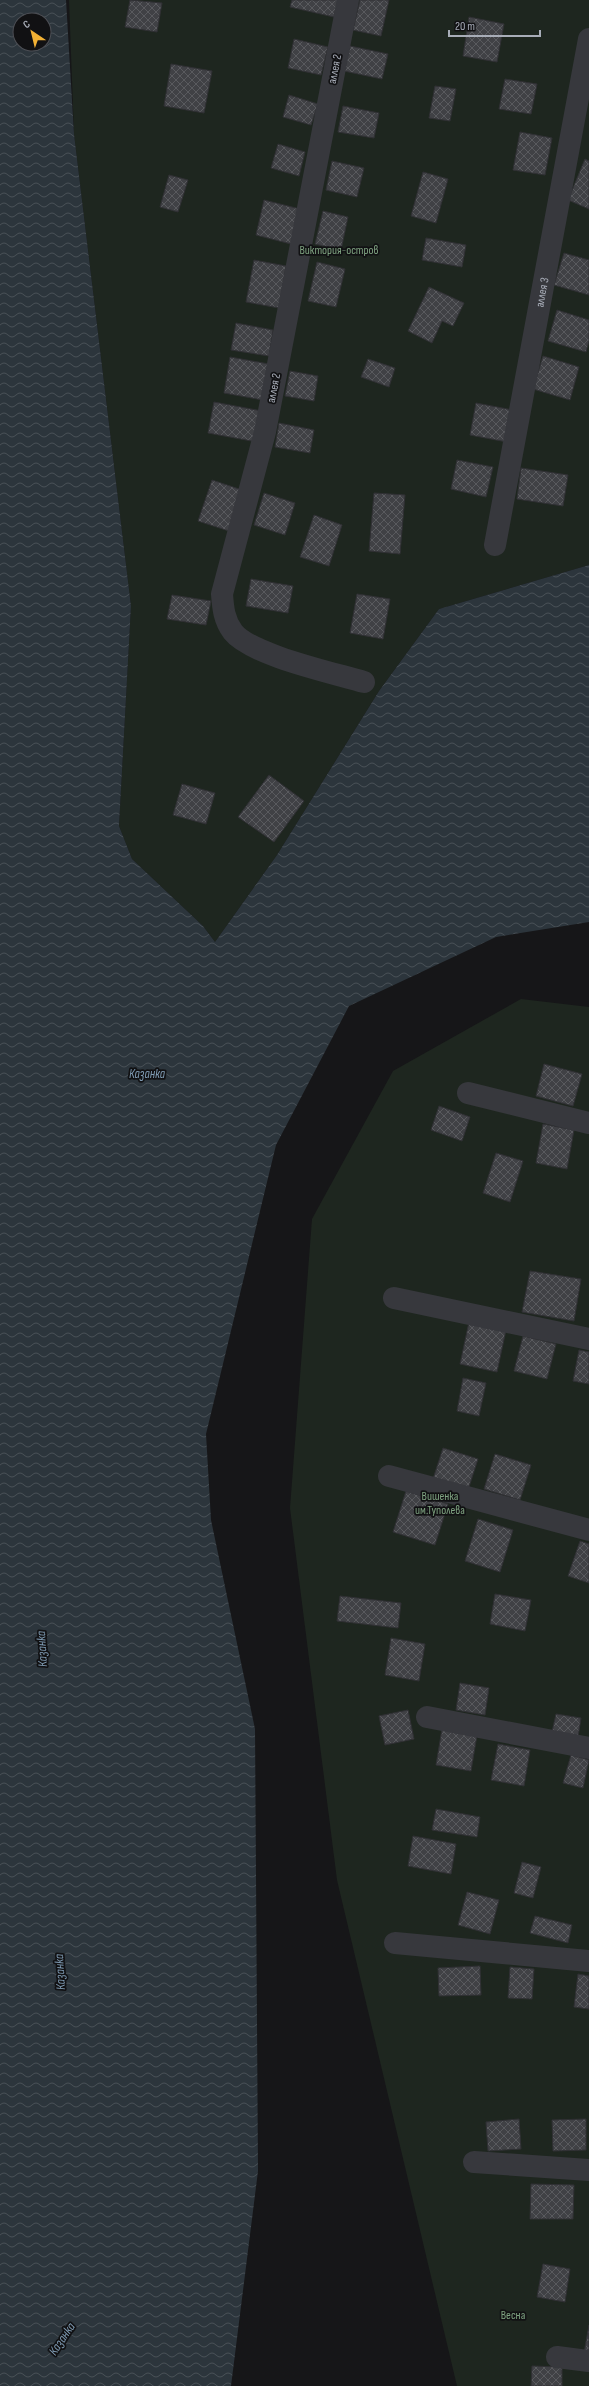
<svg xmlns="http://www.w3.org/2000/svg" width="589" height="2386" font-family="'Sofia Sans Condensed',sans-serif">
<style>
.green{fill:#1e261f}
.water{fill:url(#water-waves);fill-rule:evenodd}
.building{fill:url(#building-cross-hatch);stroke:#303034}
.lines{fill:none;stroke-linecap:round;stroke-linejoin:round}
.minor{stroke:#37383d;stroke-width:22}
.labels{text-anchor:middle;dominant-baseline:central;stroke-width:3.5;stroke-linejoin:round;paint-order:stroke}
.street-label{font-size:12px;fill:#a8adb8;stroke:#111113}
.park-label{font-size:12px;fill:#7fa381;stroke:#111113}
.water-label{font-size:13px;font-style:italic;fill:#7f9bb3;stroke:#111113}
</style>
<defs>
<pattern id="water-waves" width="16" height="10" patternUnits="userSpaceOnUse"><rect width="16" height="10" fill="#2c353c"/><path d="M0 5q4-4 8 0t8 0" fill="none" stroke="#485056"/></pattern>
<pattern id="building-cross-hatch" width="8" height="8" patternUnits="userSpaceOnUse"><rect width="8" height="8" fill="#404145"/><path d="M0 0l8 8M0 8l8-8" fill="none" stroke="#595a5e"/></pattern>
</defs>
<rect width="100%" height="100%" fill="#161618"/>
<g class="green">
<path d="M 69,0 L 589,0 L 589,565 L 439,609 L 379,691 L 277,855 L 215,942 L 203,926 L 132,859 L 119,826 L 131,606 L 74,134 Z"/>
<path d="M 521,999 L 589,1007 L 589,2386 L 457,2386 L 337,1880 L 290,1508 L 312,1219 L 393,1071 Z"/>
</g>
<path class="water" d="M 0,0 L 66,0 L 74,134 L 131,606 L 119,826 L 132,859 L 203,926 L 215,942 L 277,855 L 379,691 L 439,609 L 589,565 L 589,922 L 496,937 L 349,1006 L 276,1145 L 206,1434 L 211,1520 L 255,1729 L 258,2171 L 231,2386 L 0,2386 ZM 20,20 L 44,20 L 44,44 L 20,44 Z"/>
<g class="building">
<path d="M 130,0 L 162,3 L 157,32 L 125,27 Z"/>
<path d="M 292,0 L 338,0 L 334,17 L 290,7 Z"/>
<path d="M 360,0 L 389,0 L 381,36 L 353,30 Z"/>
<path d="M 469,17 L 504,24 L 497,62 L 463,56 Z"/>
<path d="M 294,39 L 328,47 L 321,75 L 288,68 Z"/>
<path d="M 350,46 L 388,54 L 382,79 L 344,71 Z"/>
<path d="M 171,64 L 212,71 L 204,113 L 164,106 Z"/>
<path d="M 505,79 L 537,84 L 531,114 L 499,109 Z"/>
<path d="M 435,86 L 456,89 L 450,121 L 429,118 Z"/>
<path d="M 289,95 L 318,104 L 311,125 L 283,117 Z"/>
<path d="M 343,106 L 379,113 L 374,138 L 338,132 Z"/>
<path d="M 520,132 L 552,138 L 545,175 L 513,170 Z"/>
<path d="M 278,144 L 305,152 L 299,176 L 271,168 Z"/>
<path d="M 585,159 L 589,161 L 589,209 L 568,200 Z"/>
<path d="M 332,161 L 364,168 L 357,197 L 326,190 Z"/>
<path d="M 423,172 L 448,179 L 436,223 L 411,216 Z"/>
<path d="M 169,175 L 188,180 L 178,212 L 160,207 Z"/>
<path d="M 264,200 L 300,209 L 291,244 L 256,235 Z"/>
<path d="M 323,211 L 348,217 L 341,250 L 315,244 Z"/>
<path d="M 426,238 L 466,245 L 462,267 L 422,260 Z"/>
<path d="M 564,253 L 589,260 L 589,295 L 554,285 Z"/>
<path d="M 254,260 L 286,266 L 279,308 L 246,302 Z"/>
<path d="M 317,262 L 345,269 L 336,307 L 308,301 Z"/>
<path d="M 429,287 L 464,303 L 453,326 L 442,321 L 432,343 L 408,331 Z"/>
<path d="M 557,310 L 589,320 L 589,341 L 586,352 L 548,341 Z"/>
<path d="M 236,323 L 273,330 L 269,356 L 231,350 Z"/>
<path d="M 543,356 L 579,367 L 570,400 L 533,389 Z"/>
<path d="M 230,357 L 269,364 L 263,400 L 224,393 Z"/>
<path d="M 368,359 L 395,368 L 389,387 L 361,377 Z"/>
<path d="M 290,371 L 318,376 L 314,401 L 285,396 Z"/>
<path d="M 214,402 L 262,411 L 257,442 L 208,433 Z"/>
<path d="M 476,403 L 513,410 L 507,442 L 470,435 Z"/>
<path d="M 279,423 L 314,430 L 310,453 L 275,447 Z"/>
<path d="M 457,460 L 493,467 L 486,497 L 451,489 Z"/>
<path d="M 521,468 L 568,475 L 563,506 L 517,499 Z"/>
<path d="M 212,480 L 242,490 L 229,531 L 198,521 Z"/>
<path d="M 264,493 L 295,503 L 285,535 L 254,525 Z"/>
<path d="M 374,493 L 405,495 L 400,554 L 369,551 Z"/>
<path d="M 314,515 L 342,525 L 329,566 L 300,557 Z"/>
<path d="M 251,579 L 293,586 L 288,613 L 246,606 Z"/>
<path d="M 357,594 L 390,599 L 383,639 L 350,633 Z"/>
<path d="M 172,595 L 211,601 L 206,625 L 167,619 Z"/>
<path d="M 269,775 L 304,801 L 274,842 L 238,817 Z"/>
<path d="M 182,784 L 215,793 L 206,824 L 173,815 Z"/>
<path d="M 544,1064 L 582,1074 L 573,1106 L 536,1096 Z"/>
<path d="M 439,1106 L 470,1117 L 462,1141 L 431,1130 Z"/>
<path d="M 543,1124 L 574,1130 L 567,1169 L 536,1163 Z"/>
<path d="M 496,1153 L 523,1161 L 510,1202 L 483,1193 Z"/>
<path d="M 530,1271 L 581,1279 L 574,1321 L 522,1312 Z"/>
<path d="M 469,1322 L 506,1330 L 497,1372 L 460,1364 Z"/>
<path d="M 523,1336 L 556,1344 L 547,1379 L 514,1371 Z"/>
<path d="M 579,1350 L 589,1352 L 589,1384 L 573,1381 Z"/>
<path d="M 463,1378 L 486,1383 L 479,1416 L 457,1411 Z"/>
<path d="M 443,1448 L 478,1459 L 468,1490 L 433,1479 Z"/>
<path d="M 495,1454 L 531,1465 L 520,1500 L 484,1489 Z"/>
<path d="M 406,1491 L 448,1504 L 435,1545 L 393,1532 Z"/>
<path d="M 478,1519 L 513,1530 L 500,1572 L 465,1561 Z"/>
<path d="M 580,1541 L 589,1544 L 589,1583 L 568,1576 Z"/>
<path d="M 495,1594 L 531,1600 L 525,1631 L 490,1624 Z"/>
<path d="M 340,1596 L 401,1603 L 398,1628 L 337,1621 Z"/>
<path d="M 391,1638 L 425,1644 L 419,1681 L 385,1675 Z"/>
<path d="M 460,1683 L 489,1688 L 485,1715 L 456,1710 Z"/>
<path d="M 408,1710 L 414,1739 L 385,1745 L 379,1716 Z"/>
<path d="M 556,1714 L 581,1718 L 578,1737 L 552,1732 Z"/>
<path d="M 442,1729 L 477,1735 L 471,1771 L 436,1765 Z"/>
<path d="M 498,1744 L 530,1750 L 524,1786 L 491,1780 Z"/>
<path d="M 571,1755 L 589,1760 L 583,1788 L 563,1783 Z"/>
<path d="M 436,1809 L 480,1817 L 477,1837 L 432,1830 Z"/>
<path d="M 413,1836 L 456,1844 L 451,1874 L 408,1866 Z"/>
<path d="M 522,1862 L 541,1867 L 533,1898 L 514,1893 Z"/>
<path d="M 467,1892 L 499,1900 L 490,1934 L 458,1925 Z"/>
<path d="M 535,1916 L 572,1925 L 568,1943 L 530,1933 Z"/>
<path d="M 480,1966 L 481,1995 L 439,1996 L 438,1968 Z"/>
<path d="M 510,1967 L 534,1969 L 532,1999 L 508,1998 Z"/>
<path d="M 578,1974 L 589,1976 L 589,2009 L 574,2007 Z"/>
<path d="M 519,2119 L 521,2149 L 488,2151 L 486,2122 Z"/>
<path d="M 586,2119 L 586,2150 L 553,2151 L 552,2120 Z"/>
<path d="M 531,2184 L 574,2185 L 573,2219 L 530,2219 Z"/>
<path d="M 543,2264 L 570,2269 L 565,2302 L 537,2297 Z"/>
<path d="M 589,2325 L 589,2354 L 584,2353 Z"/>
<path d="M 532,2366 L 562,2367 L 562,2386 L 531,2386 Z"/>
</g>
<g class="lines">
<g class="minor">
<path d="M 348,0 L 265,432 L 222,594 C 223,608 224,620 233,632 C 251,655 334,673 364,682"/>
<path id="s1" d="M 495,545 L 589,39"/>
<path d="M 468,1093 L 589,1123"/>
<path d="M 394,1298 L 589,1339"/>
<path d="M 389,1476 L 589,1530"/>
<path d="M 427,1717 L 589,1748"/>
<path d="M 395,1943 L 589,1961"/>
<path d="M 474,2162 L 589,2170"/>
<path d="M 557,2357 L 589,2361"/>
</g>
</g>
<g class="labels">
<g class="street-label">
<text transform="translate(335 69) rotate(-79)">аллея 2</text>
<text stroke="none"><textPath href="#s1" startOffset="257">аллея 3</textPath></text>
<text transform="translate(274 388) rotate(-79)">аллея 2</text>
</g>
<g class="park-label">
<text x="339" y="250">Виктория-остров</text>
<text x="440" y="1496">Вишенка<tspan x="440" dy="14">им.Туполева</tspan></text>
<text x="513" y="2315">Весна</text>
</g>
<g class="water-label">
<text x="147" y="1074">Казанка</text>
<text transform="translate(42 1649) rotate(-93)">Казанка</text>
<text transform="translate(60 1972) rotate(-93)">Казанка</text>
<text transform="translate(62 2339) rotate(-56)">Казанка</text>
</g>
</g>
<g transform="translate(32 32) rotate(325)"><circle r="19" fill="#111113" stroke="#4d4f55"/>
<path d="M0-3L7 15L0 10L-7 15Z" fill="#f2b134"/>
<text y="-6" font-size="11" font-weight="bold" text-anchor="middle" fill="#a8adb8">С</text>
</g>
<path d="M449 30v6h91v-6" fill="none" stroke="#a8adb8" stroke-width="2"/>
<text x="455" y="30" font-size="12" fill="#a8adb8" stroke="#111113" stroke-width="3" paint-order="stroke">20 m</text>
</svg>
